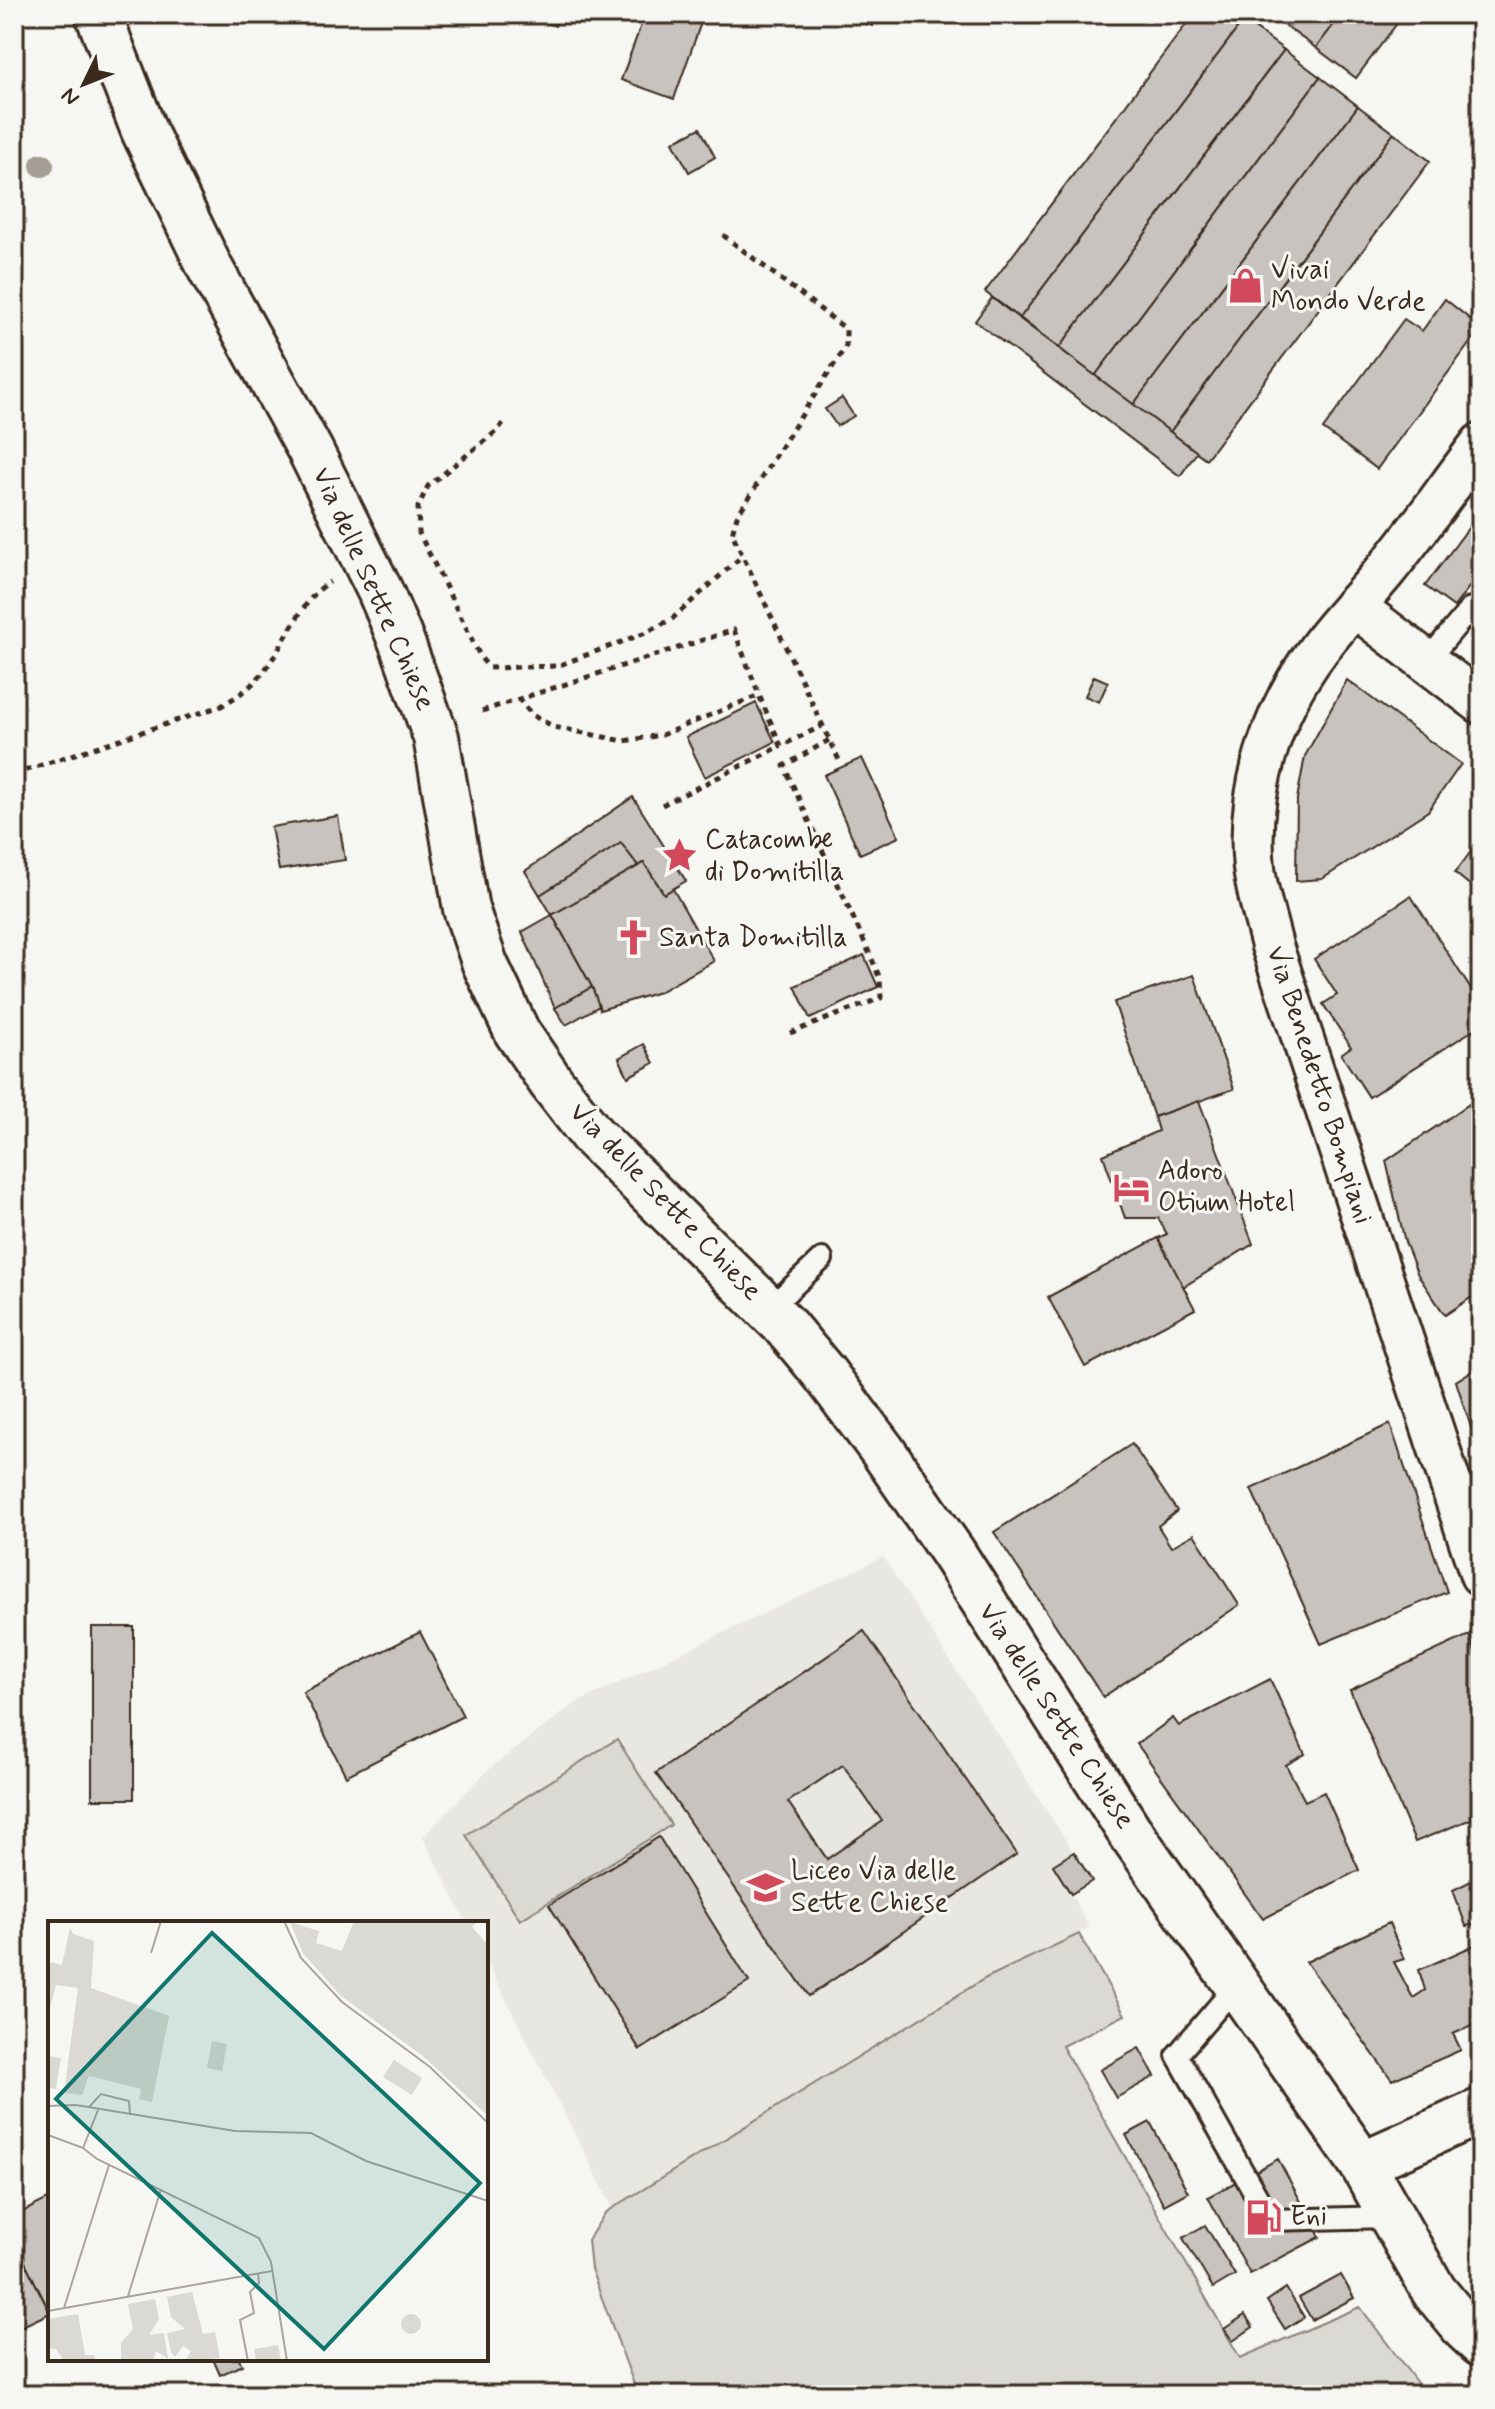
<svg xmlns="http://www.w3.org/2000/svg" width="1495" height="2409" font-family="Mynerve,sans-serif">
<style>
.built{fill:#e8e7e2}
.green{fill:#dad9d3;stroke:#8a8278;stroke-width:2}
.building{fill:#c8c3be;stroke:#3b2a1e;stroke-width:2;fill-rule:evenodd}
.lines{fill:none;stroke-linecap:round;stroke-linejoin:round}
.lane-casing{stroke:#3b2a1e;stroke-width:26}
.street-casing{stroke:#3b2a1e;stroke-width:46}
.secondary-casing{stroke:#3b2a1e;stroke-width:50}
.path{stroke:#3b2a1e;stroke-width:5;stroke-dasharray:6 6;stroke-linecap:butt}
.lane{stroke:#f6f6f2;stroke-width:20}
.street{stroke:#f6f6f2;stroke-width:40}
.secondary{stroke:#f6f6f2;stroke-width:44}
.tree{fill:#a59e96}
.labels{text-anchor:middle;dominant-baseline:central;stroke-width:6;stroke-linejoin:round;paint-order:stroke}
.poi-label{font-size:28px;fill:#3b2a1e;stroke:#f6f6f2;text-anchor:start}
.street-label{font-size:28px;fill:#3b2a1e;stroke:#f6f6f2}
.inset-road{fill:none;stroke:#aba49d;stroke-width:2}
.view{fill:#0f766e;fill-opacity:0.15;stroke:#0f766e;stroke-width:4}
.inset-edge{fill:none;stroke:#3b2a1e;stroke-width:4}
</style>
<rect width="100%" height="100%" fill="#f6f6f2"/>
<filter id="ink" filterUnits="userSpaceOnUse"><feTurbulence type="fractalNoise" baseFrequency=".0125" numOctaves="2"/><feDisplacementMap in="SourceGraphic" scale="16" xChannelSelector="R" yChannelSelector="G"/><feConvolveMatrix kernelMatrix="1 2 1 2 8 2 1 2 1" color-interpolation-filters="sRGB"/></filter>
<g filter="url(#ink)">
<path class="built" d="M 883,1557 L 1092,1881 L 1071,1894 L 1089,1928 L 984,1979 L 613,2208 L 486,1961 L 486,1923 L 467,1923 L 423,1837 L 487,1771 L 574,1704 Z"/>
<g class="green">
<path d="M 617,1739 L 671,1825 L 520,1920 L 466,1835 Z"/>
<path d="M 1079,1934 L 1125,2015 L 1062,2046 L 1240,2358 L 1360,2307 L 1426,2395 L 638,2395 L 591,2269 L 588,2240 L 605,2213 L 984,1979 Z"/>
</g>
<g class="building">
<path d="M 527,14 L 560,14 L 555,26 Z"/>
<path d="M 645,14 L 704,14 L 674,99 L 621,80 Z"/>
<path d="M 842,14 L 877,14 L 872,26 Z"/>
<path d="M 1194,14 L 1236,14 L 1244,20 L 1020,318 L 985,292 Z"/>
<path d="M 1286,14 L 1342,14 L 1316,48 L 1280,22 Z"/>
<path d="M 1342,14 L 1404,14 L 1356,78 L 1316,48 Z"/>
<path d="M 1244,20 L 1284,50 L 1059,348 L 1020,318 Z"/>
<path d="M 1284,50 L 1320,77 L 1095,376 L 1059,348 Z"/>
<path d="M 1320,77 L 1358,106 L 1133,405 L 1095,376 Z"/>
<path d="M 1358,106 L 1394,133 L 1170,432 L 1133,405 Z"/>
<path d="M 700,128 L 715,157 L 689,172 L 673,142 Z"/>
<path d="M 1394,133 L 1430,161 L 1206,459 L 1170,432 Z"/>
<path d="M 992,298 L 1197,452 L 1180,476 L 975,321 Z"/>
<path d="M 1445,299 L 1481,328 L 1377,469 L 1323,429 L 1404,319 L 1422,331 Z"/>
<path d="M 842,398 L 854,416 L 837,426 L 825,409 Z"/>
<path d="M 1481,511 L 1481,571 L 1454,607 L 1425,586 Z"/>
<path d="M 1094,676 L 1108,682 L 1099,702 L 1085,696 Z"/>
<path d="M 1347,680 L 1461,764 L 1428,811 L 1322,879 L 1296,881 L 1297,799 L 1305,756 Z"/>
<path d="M 756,703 L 775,742 L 705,777 L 686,737 Z"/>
<path d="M 862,758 L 899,837 L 860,854 L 824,775 Z"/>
<path d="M 633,797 L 686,881 L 664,894 L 644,863 L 638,866 L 621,843 L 540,895 L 525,871 Z"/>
<path d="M 338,816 L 345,860 L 279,870 L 271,827 Z"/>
<path d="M 1481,838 L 1481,888 L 1477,891 L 1455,873 Z"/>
<path d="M 621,843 L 638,866 L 552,915 L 540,895 Z"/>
<path d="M 644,863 L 664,894 L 673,889 L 714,961 L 659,992 L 600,1010 L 592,987 L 552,915 Z"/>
<path d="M 1411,896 L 1472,991 L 1479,986 L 1481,989 L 1481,1025 L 1369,1097 L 1341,1054 L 1351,1047 L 1323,1004 L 1337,995 L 1314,959 Z"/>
<path d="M 552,915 L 592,987 L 555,1008 L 522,932 Z"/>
<path d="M 864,955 L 878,987 L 810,1019 L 795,986 Z"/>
<path d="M 1194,975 L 1234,1089 L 1154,1117 L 1114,1002 Z"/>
<path d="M 592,987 L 599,1006 L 566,1025 L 555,1008 Z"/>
<path d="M 644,1044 L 654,1063 L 628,1077 L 619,1058 Z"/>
<path d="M 1481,1096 L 1481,1291 L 1445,1315 L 1418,1275 L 1405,1242 L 1386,1161 Z"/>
<path d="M 1199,1101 L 1253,1244 L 1183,1287 L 1158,1238 L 1167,1234 L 1158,1218 L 1125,1218 L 1103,1155 L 1158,1131 L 1154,1117 Z"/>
<path d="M 1158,1238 L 1195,1309 L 1085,1367 L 1048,1297 Z"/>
<path d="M 1481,1365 L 1481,1450 L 1479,1452 L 1456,1381 Z"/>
<path d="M 1390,1424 L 1447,1592 L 1321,1644 L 1251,1489 Z"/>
<path d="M 1132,1444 L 1177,1511 L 1158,1526 L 1171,1547 L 1194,1534 L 1239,1605 L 1103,1697 L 994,1532 Z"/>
<rect x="92" y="1627" width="42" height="172"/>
<path d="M 864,1631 L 1017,1854 L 809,1996 L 656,1773 ZM 843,1765 L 882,1821 L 827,1859 L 788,1802 Z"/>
<path d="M 420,1632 L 463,1716 L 346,1776 L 303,1692 Z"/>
<path d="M 1469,1635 L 1481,1670 L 1481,1815 L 1415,1842 L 1350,1690 Z"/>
<path d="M 1270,1679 L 1305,1754 L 1286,1765 L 1305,1801 L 1324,1792 L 1359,1870 L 1263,1919 L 1137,1744 L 1173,1718 L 1179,1726 Z"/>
<path d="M 659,1837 L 749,1982 L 640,2050 L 549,1905 Z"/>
<path d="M 1074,1852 L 1092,1881 L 1071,1894 L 1053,1865 Z"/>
<path d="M 1481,1876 L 1481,1923 L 1466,1926 L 1453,1890 Z"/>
<path d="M 1389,1923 L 1404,1959 L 1394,1962 L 1413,1998 L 1425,1990 L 1419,1970 L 1477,1944 L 1481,1949 L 1481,2022 L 1453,2034 L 1461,2050 L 1392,2080 L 1306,1962 Z"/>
<path d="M 1139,2048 L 1155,2076 L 1116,2098 L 1100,2070 Z"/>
<path d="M 1150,2122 L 1188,2192 L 1164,2205 L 1126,2135 Z"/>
<path d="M 1278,2159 L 1320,2237 L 1250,2274 L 1208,2197 Z"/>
<path d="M 50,2198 L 50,2313 L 14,2240 L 14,2216 Z"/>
<path d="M 1205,2225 L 1235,2275 L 1213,2288 L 1183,2238 Z"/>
<path d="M 14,2240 L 50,2313 L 14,2330 Z"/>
<path d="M 1341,2275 L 1354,2298 L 1312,2320 L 1299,2298 Z"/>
<path d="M 1286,2288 L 1304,2317 L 1285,2329 L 1267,2301 Z"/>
<path d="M 1245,2315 L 1253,2327 L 1233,2341 L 1224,2329 Z"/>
<path d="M 213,2359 L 239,2359 L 242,2365 L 220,2375 Z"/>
</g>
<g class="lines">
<defs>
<g id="lane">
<path d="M 1426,662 L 1471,608 L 1481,606"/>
<path d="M 769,1309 L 822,1259"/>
<path d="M 1236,1986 L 1177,2055 L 1270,2220 L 1390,2217"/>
</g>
<g id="street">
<path d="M 1481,444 C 1449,486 1419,530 1385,571 C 1363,598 1338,622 1318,650 C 1272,711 1246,792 1254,868 C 1257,894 1266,920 1272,946 L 1481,1575"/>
<path d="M 1354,606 L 1481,703"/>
</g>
<g id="secondary">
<path d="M 98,14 L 144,131 L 174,193 L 210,268 L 310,450 L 380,591 L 402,643 L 436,737 L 466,909 L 485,964 L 517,1032 L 551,1082 L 592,1135 L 784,1325 L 824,1373 L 882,1450 L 953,1553 L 1128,1829 L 1362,2164 L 1434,2291 L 1466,2330 L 1481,2344"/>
<path d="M 1362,2164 L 1481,2111"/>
</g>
</defs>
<use href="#lane" class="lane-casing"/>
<use href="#street" class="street-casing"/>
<use href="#secondary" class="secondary-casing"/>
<g class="path">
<path d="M 723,235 L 846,329 L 846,346 L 737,516 L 732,533 L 839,760"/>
<path d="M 503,423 L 498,430 L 428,486 L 418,507 L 419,533 L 481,658 L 489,668 L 557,666 L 643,634 L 672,619 L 742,556"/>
<path d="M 518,698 L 532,715 L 554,727 L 624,741 L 662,735 L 759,695 L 781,746 L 822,726"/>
<path d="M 482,711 L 734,630 L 759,695"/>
<path d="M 14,774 L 221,706 C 238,696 252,687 264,671 C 284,646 302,597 330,582"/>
<path d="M 662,805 L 781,746"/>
<path d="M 790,1033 L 881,998 L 880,979 L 872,959 L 784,766 L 829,740"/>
</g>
<use href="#lane" class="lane"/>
<use href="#street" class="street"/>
<use href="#secondary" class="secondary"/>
</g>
<circle class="tree" cx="42" cy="165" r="12"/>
</g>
<defs>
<symbol id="shop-bare" viewBox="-9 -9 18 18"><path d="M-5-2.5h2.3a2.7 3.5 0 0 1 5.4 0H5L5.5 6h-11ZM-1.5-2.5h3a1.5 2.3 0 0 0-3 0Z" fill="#d1495b" stroke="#f6f6f2" stroke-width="2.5" paint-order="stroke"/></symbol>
<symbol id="sight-bare" viewBox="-9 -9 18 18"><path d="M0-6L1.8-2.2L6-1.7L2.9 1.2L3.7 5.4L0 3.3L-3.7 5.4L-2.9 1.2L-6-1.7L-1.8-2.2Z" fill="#d1495b" stroke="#f6f6f2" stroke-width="2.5" paint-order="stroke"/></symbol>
<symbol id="church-bare" viewBox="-9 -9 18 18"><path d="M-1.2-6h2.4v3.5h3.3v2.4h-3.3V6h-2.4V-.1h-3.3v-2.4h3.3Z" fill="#d1495b" stroke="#f6f6f2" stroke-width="2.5" paint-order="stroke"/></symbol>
<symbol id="hotel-bare" viewBox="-9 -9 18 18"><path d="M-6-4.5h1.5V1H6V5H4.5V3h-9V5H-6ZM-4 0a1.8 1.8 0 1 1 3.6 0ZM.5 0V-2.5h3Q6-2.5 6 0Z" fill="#d1495b" stroke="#f6f6f2" stroke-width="2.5" paint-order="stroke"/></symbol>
<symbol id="school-bare" viewBox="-9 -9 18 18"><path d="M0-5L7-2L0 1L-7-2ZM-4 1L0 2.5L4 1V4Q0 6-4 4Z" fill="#d1495b" stroke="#f6f6f2" stroke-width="2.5" paint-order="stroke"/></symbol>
<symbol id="fuel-bare" viewBox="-9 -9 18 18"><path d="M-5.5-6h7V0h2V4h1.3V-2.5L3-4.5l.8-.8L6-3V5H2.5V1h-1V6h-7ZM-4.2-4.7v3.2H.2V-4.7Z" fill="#d1495b" stroke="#f6f6f2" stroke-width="2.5" paint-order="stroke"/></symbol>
</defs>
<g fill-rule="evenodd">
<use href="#shop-bare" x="1220" y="260" width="51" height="51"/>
<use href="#sight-bare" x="654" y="830" width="51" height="51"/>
<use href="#church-bare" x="608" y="912" width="51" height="51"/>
<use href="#hotel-bare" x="1106" y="1162" width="51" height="51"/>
<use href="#school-bare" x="740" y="1862" width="51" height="51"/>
<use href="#fuel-bare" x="1238" y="2192" width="51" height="51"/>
</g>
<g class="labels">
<g class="poi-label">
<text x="1271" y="270">Vivai<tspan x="1271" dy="32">Mondo Verde</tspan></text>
<text x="705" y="840">Catacombe<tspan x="705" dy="32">di Domitilla</tspan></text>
<text x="659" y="938">Santa Domitilla</text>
<text x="1158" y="1171">Adoro<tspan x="1158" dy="32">Otium Hotel</tspan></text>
<text x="791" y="1871">Liceo Via delle<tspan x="791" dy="32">Sette Chiese</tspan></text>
<text x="1290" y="2217">Eni</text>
</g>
<g class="street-label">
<text transform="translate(373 589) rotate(66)">Via delle Sette Chiese</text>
<text transform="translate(1319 1085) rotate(72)">Via Benedetto Bompiani</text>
<text transform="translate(665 1202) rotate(46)">Via delle Sette Chiese</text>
<text transform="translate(1056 1716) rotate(57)">Via delle Sette Chiese</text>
</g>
</g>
<g transform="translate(48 1921)">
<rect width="440" height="440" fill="#f6f6f2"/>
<path d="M 306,0 L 430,0 L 424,6 L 440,24 L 440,195 L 376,136 L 292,74 L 255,32 L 242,1 L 271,10 L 268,22 L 294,30 ZM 22,7 L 25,13 L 46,20 L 43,67 L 121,95 L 104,181 L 91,178 L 93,168 L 41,155 L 34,174 L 16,172 L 30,67 L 8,64 L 0,94 L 0,50 L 3,41 L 14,44 ZM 164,120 L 179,123 L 174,150 L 159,147 ZM 0,135 L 13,137 L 8,168 L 0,167 ZM 346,139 L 374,157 L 364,174 L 335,156 ZM 144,371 L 155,413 L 167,411 L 172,437 L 137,440 L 143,430 L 135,425 L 127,436 L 123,431 L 119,412 L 137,408 L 123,396 L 119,376 ZM 107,378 L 111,398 L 101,414 L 116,412 L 120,438 L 108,430 L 105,440 L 73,440 L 73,422 L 85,408 L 80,383 ZM353 403a10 10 0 1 1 20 0a10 10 0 1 1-20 0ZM 30,393 L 37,434 L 46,434 L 48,440 L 16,440 L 8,428 L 0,427 L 0,398 ZM 230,424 L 233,440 L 208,440 L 206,428 Z" fill="#dad9d3"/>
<path class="inset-road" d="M 236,0 L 253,37 L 294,81 L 382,146 L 440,202M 103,32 L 113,0M 0,185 L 28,184 L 187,210 L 263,212 L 318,240 L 440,280M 41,186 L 53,173 L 81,180 L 82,193M 0,214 L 35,227 L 50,189M 35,227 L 49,238 L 211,317 L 223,341 L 239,440M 80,375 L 113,268M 16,387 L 61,244M 0,390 L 224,350M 200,440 L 192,399 L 206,392 L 202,371 L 211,362 L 210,352"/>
<path class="view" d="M 164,12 L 432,262 L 276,428 L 8,178 Z"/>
<rect width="440" height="440" class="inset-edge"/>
</g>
<rect width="1495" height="2409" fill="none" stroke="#f6f6f2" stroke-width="48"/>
<rect x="24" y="24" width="1447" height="2361" fill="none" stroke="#3b2a1e" stroke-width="3" filter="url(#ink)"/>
<g transform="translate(84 84) rotate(227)" stroke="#f6f6f2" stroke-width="6" paint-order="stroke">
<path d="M0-6L14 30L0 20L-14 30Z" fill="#3b2a1e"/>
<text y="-12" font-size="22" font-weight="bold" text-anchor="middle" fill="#3b2a1e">N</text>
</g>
</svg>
